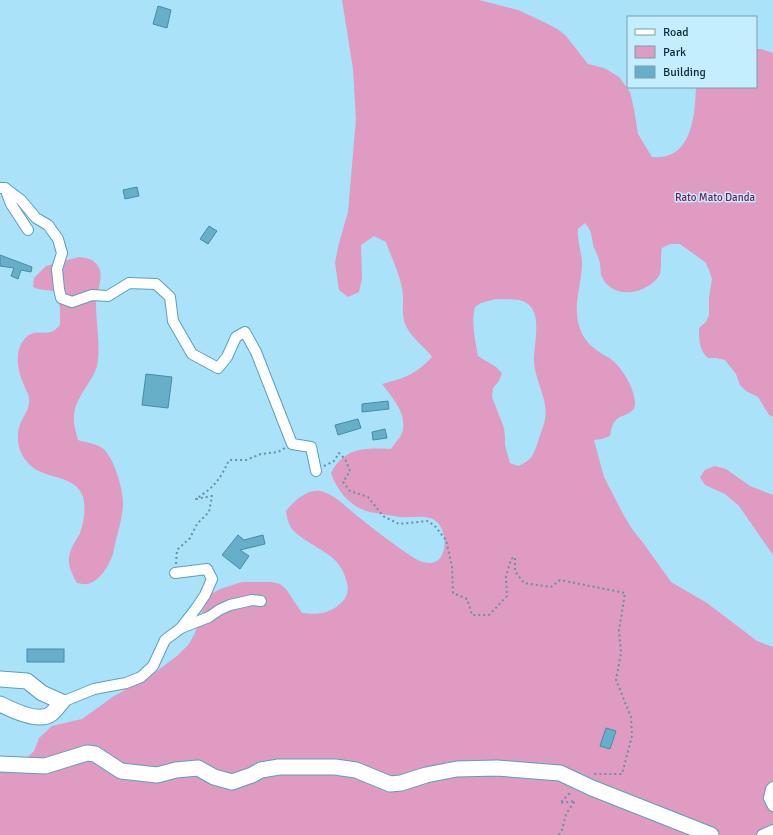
<svg xmlns="http://www.w3.org/2000/svg" width="773" height="835" font-family="Signika,sans-serif">
<style>
.green{fill:#df9bc1;fill-rule:evenodd}
.building{fill:#67aec9;stroke:#458ca7}
.lines{fill:none;stroke-linecap:round;stroke-linejoin:round}
.street-casing{stroke:#5aa0bb;stroke-width:12}
.secondary-casing{stroke:#5aa0bb;stroke-width:17}
.path{stroke:#6692a4;stroke-width:2;stroke-dasharray:2 3;stroke-linecap:butt}
.street{stroke:#fff;stroke-width:10}
.secondary{stroke:#fff;stroke-width:15}
.labels{text-anchor:middle;dominant-baseline:central;stroke-width:3;stroke-linejoin:round;paint-order:stroke}
.park-label{font-size:11px;fill:#761856;stroke:#c4edfe}
</style>
<rect width="100%" height="100%" fill="#aae2f9"/>
<g class="green">
<path d="M 342,0 L 479,0 L 518,10 L 544,22 L 559,30 L 566,36 L 588,64 L 604,68 L 619,77 L 630,92 L 634,109 L 638,134 L 652,157 C 692,161 695,116 696,87 L 756,87 L 756,49 L 761,49 L 773,53 L 773,417 L 769,415 L 758,397 L 746,391 L 740,385 L 736,374 L 725,360 L 716,358 L 708,358 C 699,350 699,340 699,328 L 706,322 L 709,315 L 709,297 L 712,279 L 709,270 L 705,262 L 680,244 L 670,244 L 662,248 C 660,256 662,265 660,273 C 658,281 645,289 637,291 C 622,295 607,290 601,275 C 600,270 601,265 599,260 C 598,256 596,252 594,248 C 591,238 593,232 585,223 L 578,229 C 577,240 581,250 582,262 C 582,289 569,310 584,337 C 588,344 595,349 602,354 C 605,356 609,357 612,360 C 623,369 634,388 635,402 C 636,414 624,414 617,419 C 612,423 611,430 610,436 L 602,439 L 594,440 L 604,477 L 623,514 L 632,529 L 644,544 L 671,582 L 707,603 L 757,641 L 773,647 L 773,835 L 0,835 L 0,772 L 13,771 L 34,751 L 39,738 L 52,726 L 82,719 L 114,696 L 149,677 L 177,656 L 189,644 L 195,633 L 204,607 L 211,594 L 220,589 L 242,582 L 271,582 L 280,584 L 286,589 L 302,613 C 317,615 330,614 342,602 C 347,597 349,590 347,583 C 341,553 315,550 296,533 C 289,527 287,519 286,511 C 294,501 309,486 324,492 C 336,496 346,507 356,515 C 375,530 394,545 414,558 C 451,580 452,523 430,518 C 421,515 410,518 400,517 C 390,515 380,514 370,512 C 351,508 337,491 331,473 C 345,447 365,448 391,449 C 395,443 402,436 403,430 C 406,412 392,397 382,384 C 405,378 415,375 432,357 C 424,346 412,339 406,326 C 400,314 405,302 402,289 C 400,274 391,257 386,242 L 374,236 L 361,245 L 362,279 L 359,292 L 348,297 L 339,290 L 335,263 L 339,243 L 348,212 L 356,119 L 353,69 ZM 496,299 C 505,300 520,297 528,304 C 543,316 533,346 534,362 C 535,380 549,402 545,419 C 544,426 540,434 538,442 C 533,456 532,460 518,466 L 510,463 L 505,445 L 505,437 L 504,428 L 492,397 L 493,388 L 499,381 L 502,373 L 496,367 L 478,356 C 475,339 471,323 475,307 L 481,303 Z"/>
<path d="M 79,257 C 87,258 95,259 99,268 C 104,276 96,294 96,304 C 96,322 101,349 97,366 C 92,383 75,397 74,416 C 73,424 76,432 78,440 C 86,443 95,443 102,448 C 113,455 123,488 123,502 C 123,519 116,537 113,554 C 109,565 100,582 87,584 C 84,585 80,583 77,583 C 73,576 68,566 69,558 C 70,548 76,541 80,533 C 84,522 86,508 83,497 C 76,474 45,480 30,465 C 17,453 14,434 23,418 C 26,412 29,409 29,402 C 30,395 26,391 24,385 C 18,372 14,353 23,341 C 33,327 42,336 53,331 C 55,330 58,327 60,325 L 60,308 L 56,292 C 48,289 41,291 33,287 L 34,278 L 46,266 Z"/>
<path d="M 715,466 L 726,469 L 750,486 L 773,495 L 773,555 L 739,506 L 725,494 L 705,485 L 700,477 L 705,470 Z"/>
</g>
<g class="building">
<path d="M 158,6 L 171,10 L 167,28 L 153,24 Z"/>
<path d="M 137,187 L 139,196 L 125,199 L 123,190 Z"/>
<path d="M 209,226 L 217,231 L 208,244 L 200,239 Z"/>
<path d="M 0,255 L 32,267 L 31,272 L 21,270 L 18,279 L 11,276 L 14,268 L 0,266 Z"/>
<path d="M 146,374 L 172,377 L 168,408 L 142,405 Z"/>
<path d="M 388,401 L 389,409 L 362,412 L 362,404 Z"/>
<path d="M 358,419 L 361,428 L 338,435 L 335,425 Z"/>
<path d="M 385,429 L 387,438 L 373,440 L 372,432 Z"/>
<path d="M 238,535 L 244,540 L 263,535 L 265,544 L 240,550 L 249,556 L 240,569 L 222,555 Z"/>
<rect x="27" y="649" width="37" height="13"/>
<path d="M 606,728 L 616,731 L 610,749 L 600,746 Z"/>
</g>
<g class="lines">
<defs>
<g id="street">
<path d="M 0,188 L 5,188 L 21,200 L 36,218 L 48,225 L 58,239 L 62,253 L 57,269 L 59,289 L 61,298 L 72,302 L 92,295 L 108,296 L 129,283 L 156,284 L 170,297 L 173,321 L 192,354 L 218,368 L 227,357 L 236,337 L 245,332 L 256,352 L 292,444 L 311,447 L 316,471"/>
<path d="M 5,188 L 11,204 L 28,230"/>
<path d="M 181,628 L 209,617 L 219,610 L 230,605 L 252,600 L 261,601"/>
<path d="M 62,702 L 94,689 L 126,683 L 141,677 L 153,666 L 165,640 L 181,628 L 197,607 L 205,595 L 212,579 L 207,569 L 175,573"/>
<path d="M 773,787 L 771,789 L 769,798 L 773,806"/>
<path d="M 762,835 L 773,830"/>
</g>
<g id="secondary">
<path d="M 0,679 L 27,681 L 42,693 L 62,702 C 59,705 55,711 51,714 C 39,723 12,710 0,704"/>
<path d="M 0,764 L 45,766 L 87,753 L 95,754 L 121,771 L 157,775 L 176,770 L 198,768 L 214,777 L 232,782 L 252,775 L 261,770 L 279,767 L 335,767 L 356,770 L 390,784 L 401,783 L 426,775 L 457,769 L 497,768 L 560,773 L 592,788 L 711,835"/>
</g>
</defs>
<use href="#street" class="street-casing"/>
<use href="#secondary" class="secondary-casing"/>
<g class="path">
<path d="M 324,466 L 334,461 L 339,453 L 345,459 L 350,471 L 343,482 L 350,491 L 368,497 L 383,516 L 399,524 L 427,521 L 434,525 L 446,540 L 452,566 L 453,593 L 467,599 L 472,615 L 489,615 L 507,596 L 506,577 L 511,559 L 515,557 L 515,571 L 524,583 L 551,587 L 560,580 L 625,593 L 619,630 L 621,653 L 616,680 L 631,717 L 632,736 L 622,774 L 592,774"/>
<path d="M 176,564 L 177,550 L 190,538 L 197,524 L 209,512 L 212,496 L 196,499 C 214,487 220,480 229,460 L 246,460 L 261,454 L 278,452 L 285,448"/>
<path d="M 559,835 L 562,830 L 566,814 L 575,801 L 560,803 L 571,792"/>
</g>
<use href="#street" class="street"/>
<use href="#secondary" class="secondary"/>
</g>
<g class="labels">
<g class="park-label">
<text x="715" y="197">Rato Mato Danda</text>
</g>
</g>
<rect x="627" y="16" width="130" height="72" fill="#c4edfe" stroke="#7a9fae"/>
<rect x="635" y="29" width="20" height="6" fill="#ffffff" stroke="#7a9fae"/>
<text x="663" y="36" font-size="12" fill="#0c2a35">Road</text>
<rect x="635" y="46" width="20" height="12" fill="#df9bc1" stroke="#7a9fae"/>
<text x="663" y="56" font-size="12" fill="#0c2a35">Park</text>
<rect x="635" y="66" width="20" height="12" fill="#67aec9" stroke="#7a9fae"/>
<text x="663" y="76" font-size="12" fill="#0c2a35">Building</text>
</svg>
